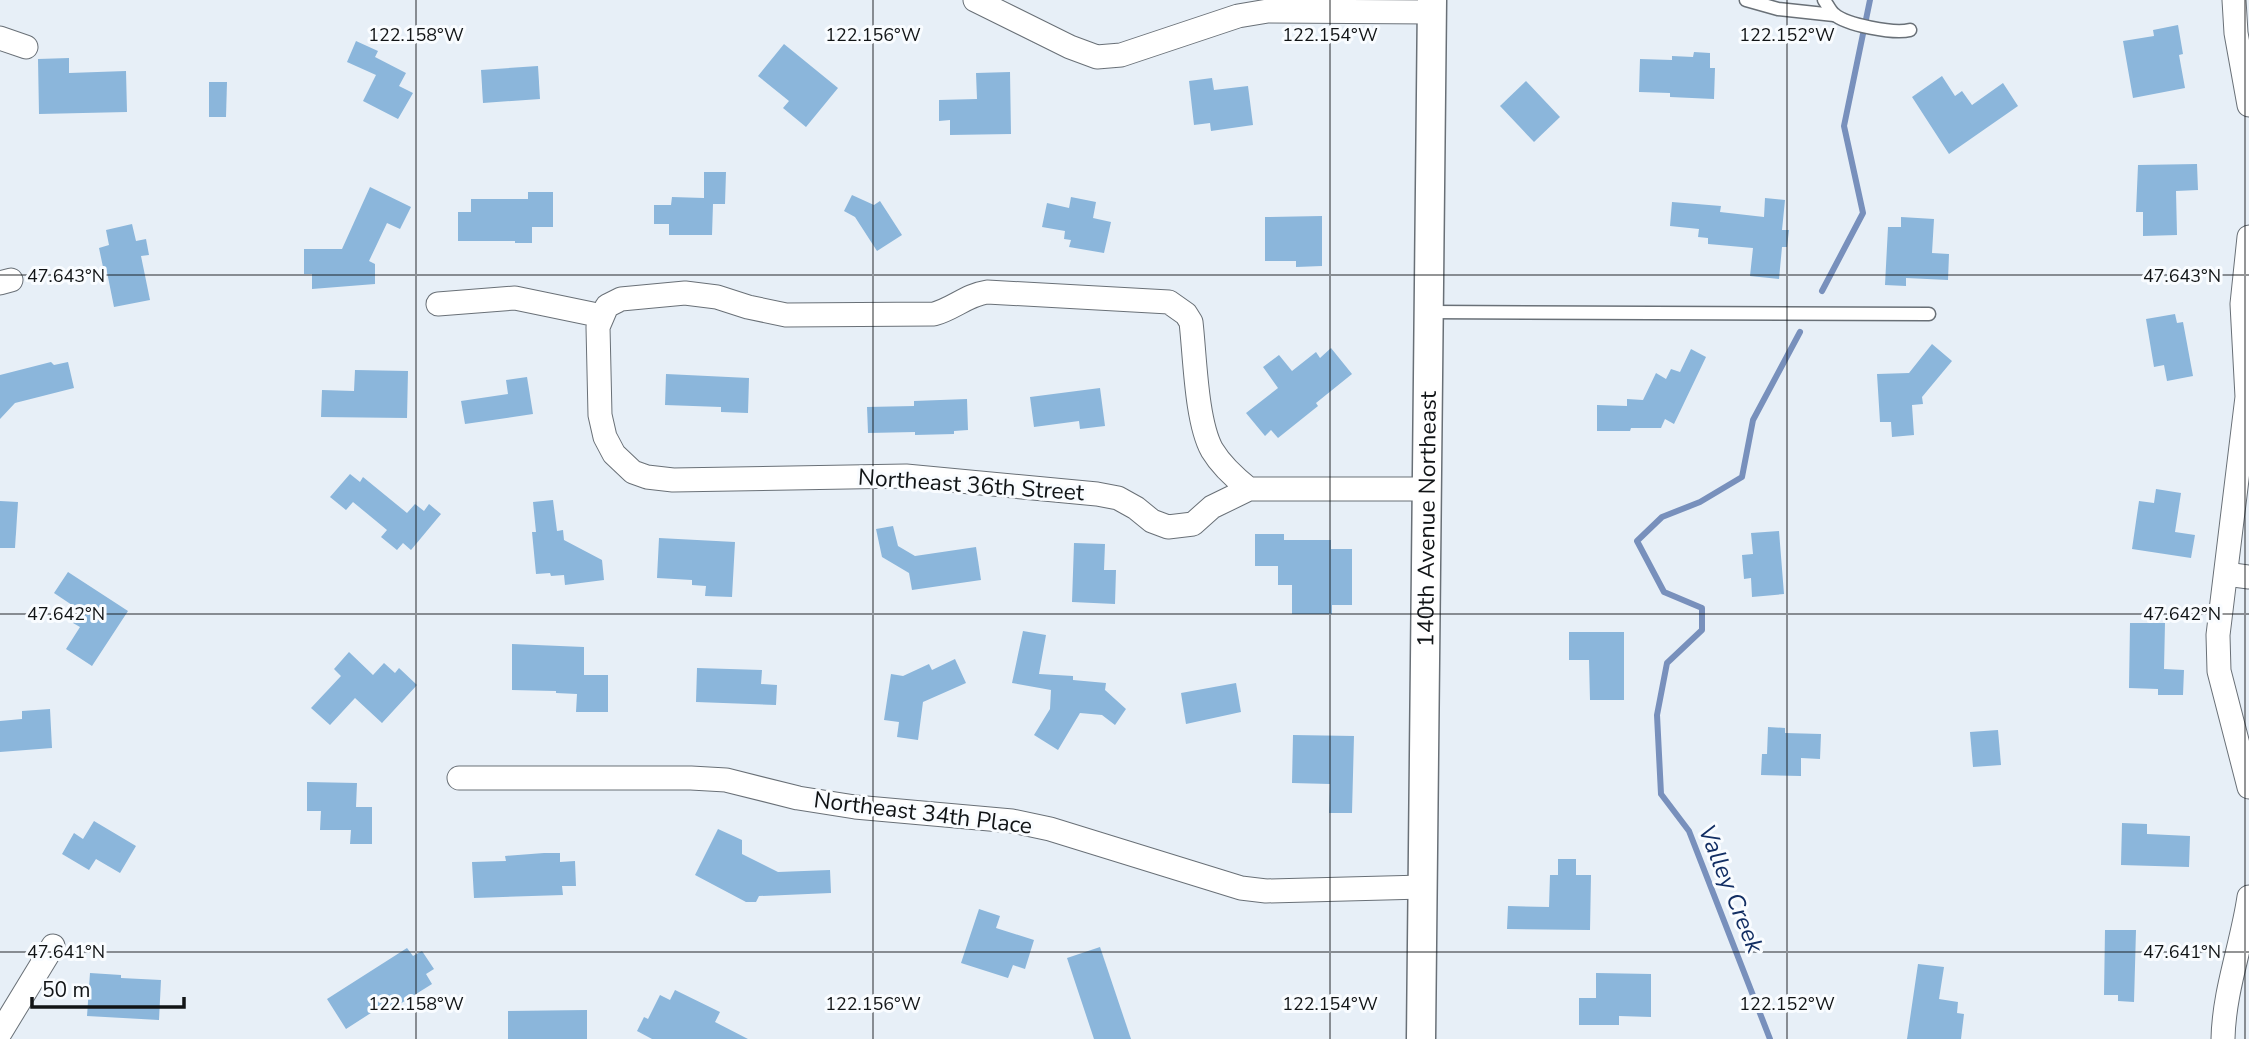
<svg xmlns="http://www.w3.org/2000/svg" width="2249" height="1039" font-family="'Nunito Sans',sans-serif">
<style>
.lines{fill:none;stroke-linecap:round;stroke-linejoin:round}
.stream{stroke:#7890bc;stroke-width:6}
.building{fill:#8bb6db}
.service-casing{stroke:#697077;stroke-width:15}
.minor-casing{stroke:#697077;stroke-width:25}
.tertiary-casing{stroke:#697077;stroke-width:31}
.service{stroke:#fff;stroke-width:12}
.minor{stroke:#fff;stroke-width:23}
.tertiary{stroke:#fff;stroke-width:28}
.ticks{fill:none;stroke:#111416;stroke-width:2;stroke-opacity:0.45}
.labels{text-anchor:middle;dominant-baseline:central;stroke-width:6;stroke-linejoin:round;paint-order:stroke}
.street-label{font-size:23px;fill:#111416;stroke:#f9fcff}
.water-label{font-size:24px;font-style:italic;fill:#122e63;stroke:#f9fcff}
.ticks-label{font-size:18px;text-anchor:middle;fill:#111416;stroke:#f9fcff;stroke-width:6;stroke-linejoin:round;paint-order:stroke}
</style>
<rect width="100%" height="100%" fill="#e7eff7"/>
<g class="lines">
<g class="stream">
<path d="M 1822,291 L 1863,213 L 1844,126 L 1870,0"/>
<path d="M 1770,1039 L 1689,831 L 1661,794 L 1657,715 L 1667,663 L 1702,630 L 1702,608 L 1664,592 L 1637,541 L 1662,517 L 1700,502 L 1742,477 L 1753,420 L 1800,332"/>
</g>
</g>
<g class="building">
<path d="M 2178,25 L 2183,54 L 2179,55 L 2185,88 L 2133,98 L 2123,41 L 2154,36 L 2153,30 Z"/>
<path d="M 356,41 L 378,51 L 375,57 L 406,73 L 399,86 L 413,93 L 398,119 L 363,101 L 376,75 L 347,62 Z"/>
<path d="M 784,44 L 838,88 L 806,127 L 783,108 L 789,101 L 758,76 Z"/>
<path d="M 1694,52 L 1710,53 L 1710,68 L 1715,68 L 1714,99 L 1670,97 L 1670,93 L 1639,92 L 1640,59 L 1672,60 L 1672,56 L 1693,57 Z"/>
<path d="M 69,58 L 69,73 L 126,71 L 127,112 L 39,114 L 38,59 Z"/>
<path d="M 538,66 L 540,99 L 483,103 L 481,70 Z"/>
<path d="M 1010,72 L 1011,134 L 950,135 L 950,120 L 939,121 L 939,100 L 977,99 L 976,73 Z"/>
<path d="M 1942,76 L 1955,96 L 1962,91 L 1972,105 L 2003,83 L 2018,106 L 1949,154 L 1912,97 Z"/>
<path d="M 1212,78 L 1214,90 L 1248,86 L 1253,125 L 1211,131 L 1210,123 L 1194,125 L 1189,81 Z"/>
<path d="M 1526,81 L 1560,117 L 1534,142 L 1500,106 Z"/>
<path d="M 209,82 L 227,82 L 226,117 L 209,117 Z"/>
<path d="M 2197,164 L 2198,190 L 2176,191 L 2177,235 L 2143,236 L 2143,212 L 2136,212 L 2138,165 Z"/>
<path d="M 704,172 L 726,172 L 725,204 L 713,204 L 712,235 L 669,235 L 669,224 L 654,224 L 654,205 L 671,205 L 672,197 L 704,198 Z"/>
<path d="M 370,187 L 411,207 L 400,229 L 387,223 L 369,261 L 375,264 L 375,284 L 312,289 L 312,274 L 304,274 L 304,249 L 342,249 Z"/>
<path d="M 528,192 L 553,192 L 553,227 L 532,227 L 532,243 L 515,243 L 515,241 L 458,241 L 458,212 L 471,212 L 471,199 L 528,199 Z"/>
<path d="M 852,195 L 874,205 L 880,201 L 902,235 L 877,251 L 855,217 L 844,211 Z"/>
<path d="M 1071,197 L 1096,202 L 1093,218 L 1111,222 L 1104,253 L 1069,247 L 1071,240 L 1064,239 L 1065,231 L 1042,227 L 1047,203 L 1069,208 Z"/>
<path d="M 1765,198 L 1785,200 L 1782,230 L 1789,230 L 1787,247 L 1782,247 L 1779,279 L 1750,276 L 1753,248 L 1708,244 L 1708,238 L 1698,237 L 1699,229 L 1670,226 L 1672,202 L 1721,206 L 1720,212 L 1764,217 Z"/>
<path d="M 1322,216 L 1322,266 L 1296,267 L 1296,261 L 1265,261 L 1265,217 Z"/>
<path d="M 1901,217 L 1934,219 L 1932,253 L 1949,254 L 1948,280 L 1906,278 L 1906,286 L 1885,285 L 1888,227 L 1901,227 Z"/>
<path d="M 132,224 L 136,241 L 146,239 L 149,255 L 141,256 L 150,300 L 114,307 L 106,267 L 103,267 L 99,248 L 109,245 L 106,230 Z"/>
<path d="M 2175,314 L 2177,323 L 2183,322 L 2193,376 L 2167,381 L 2164,365 L 2154,367 L 2146,319 Z"/>
<path d="M 1932,344 L 1952,361 L 1922,397 L 1923,404 L 1912,405 L 1914,435 L 1892,437 L 1891,422 L 1880,422 L 1877,374 L 1909,373 Z"/>
<path d="M 1331,348 L 1352,374 L 1316,403 L 1318,406 L 1278,438 L 1271,430 L 1265,436 L 1246,413 L 1278,388 L 1263,367 L 1279,355 L 1292,371 L 1316,352 L 1320,358 Z"/>
<path d="M 1691,349 L 1706,357 L 1674,424 L 1665,419 L 1661,428 L 1631,428 L 1630,431 L 1597,431 L 1597,405 L 1627,406 L 1627,399 L 1643,400 L 1656,373 L 1666,379 L 1671,369 L 1680,372 Z"/>
<path d="M 51,362 L 54,365 L 68,362 L 74,388 L 15,403 L 0,419 L 0,375 Z"/>
<path d="M 355,370 L 408,371 L 407,418 L 321,417 L 322,390 L 354,391 Z"/>
<path d="M 666,374 L 749,378 L 748,413 L 721,412 L 721,407 L 665,405 Z"/>
<path d="M 527,377 L 533,414 L 465,424 L 461,401 L 508,394 L 506,380 Z"/>
<path d="M 1100,388 L 1105,426 L 1080,429 L 1079,421 L 1034,427 L 1030,397 Z"/>
<path d="M 967,399 L 968,430 L 954,431 L 954,434 L 915,435 L 915,432 L 868,433 L 867,407 L 914,406 L 914,401 Z"/>
<path d="M 350,474 L 360,482 L 363,477 L 407,513 L 415,504 L 424,511 L 429,504 L 441,514 L 411,550 L 403,543 L 397,550 L 381,537 L 387,530 L 353,502 L 346,510 L 330,497 Z"/>
<path d="M 2156,489 L 2181,493 L 2175,532 L 2195,535 L 2191,558 L 2132,549 L 2139,501 L 2154,503 Z"/>
<path d="M 553,500 L 557,531 L 563,530 L 564,540 L 602,560 L 604,580 L 565,585 L 564,575 L 551,576 L 550,573 L 536,574 L 532,532 L 536,532 L 533,502 Z"/>
<path d="M 0,501 L 18,502 L 15,548 L 0,548 Z"/>
<path d="M 893,526 L 898,546 L 915,556 L 976,547 L 981,580 L 912,590 L 909,573 L 882,557 L 876,529 Z"/>
<path d="M 1779,531 L 1784,594 L 1752,597 L 1751,578 L 1744,579 L 1742,555 L 1753,554 L 1751,533 Z"/>
<path d="M 1255,534 L 1284,534 L 1284,540 L 1331,540 L 1331,549 L 1352,549 L 1352,605 L 1332,605 L 1332,614 L 1292,614 L 1292,585 L 1278,585 L 1278,566 L 1255,566 Z"/>
<path d="M 659,538 L 735,542 L 732,597 L 705,596 L 706,586 L 692,585 L 692,580 L 657,578 Z"/>
<path d="M 1074,543 L 1105,544 L 1104,570 L 1116,570 L 1115,604 L 1072,602 Z"/>
<path d="M 68,572 L 128,611 L 92,666 L 66,649 L 80,627 L 73,623 L 81,611 L 54,593 Z"/>
<path d="M 2130,623 L 2165,623 L 2164,669 L 2184,670 L 2183,695 L 2158,695 L 2158,689 L 2129,688 Z"/>
<path d="M 1023,631 L 1046,635 L 1039,674 L 1073,676 L 1073,680 L 1106,683 L 1105,690 L 1126,709 L 1115,725 L 1102,715 L 1080,713 L 1058,750 L 1034,735 L 1050,709 L 1051,690 L 1012,683 Z"/>
<path d="M 1569,632 L 1624,632 L 1624,700 L 1590,700 L 1589,660 L 1569,660 Z"/>
<path d="M 512,644 L 584,647 L 584,675 L 608,675 L 608,712 L 576,712 L 577,694 L 556,693 L 556,691 L 512,690 Z"/>
<path d="M 349,652 L 373,675 L 384,663 L 395,673 L 399,668 L 417,685 L 382,723 L 355,698 L 330,725 L 311,708 L 341,676 L 334,669 Z"/>
<path d="M 955,659 L 966,683 L 923,702 L 918,740 L 897,737 L 899,722 L 884,720 L 891,674 L 903,676 L 929,664 L 932,670 Z"/>
<path d="M 697,668 L 762,670 L 761,684 L 777,685 L 776,705 L 696,702 Z"/>
<path d="M 1236,683 L 1241,712 L 1186,724 L 1181,693 Z"/>
<path d="M 50,709 L 52,748 L 0,752 L 0,721 L 22,719 L 22,711 Z"/>
<path d="M 1768,727 L 1785,728 L 1785,733 L 1821,734 L 1820,759 L 1801,758 L 1801,776 L 1761,775 L 1762,754 L 1767,754 Z"/>
<path d="M 1998,730 L 2001,765 L 1973,767 L 1970,732 Z"/>
<path d="M 1293,735 L 1354,736 L 1352,813 L 1329,813 L 1330,784 L 1292,783 Z"/>
<path d="M 307,782 L 357,783 L 356,807 L 372,807 L 372,844 L 350,844 L 351,830 L 320,830 L 321,811 L 307,811 Z"/>
<path d="M 94,821 L 136,846 L 120,873 L 96,859 L 89,870 L 62,854 L 74,833 L 83,839 Z"/>
<path d="M 2122,823 L 2147,824 L 2147,834 L 2190,836 L 2189,867 L 2121,865 Z"/>
<path d="M 718,829 L 742,840 L 742,854 L 778,872 L 830,870 L 831,893 L 759,896 L 756,902 L 746,902 L 695,875 Z"/>
<path d="M 544,853 L 560,853 L 560,862 L 575,861 L 576,886 L 562,886 L 563,895 L 474,898 L 472,862 L 506,861 L 505,856 Z"/>
<path d="M 1558,859 L 1576,859 L 1576,875 L 1591,875 L 1590,930 L 1507,929 L 1508,906 L 1549,907 L 1550,875 L 1558,875 Z"/>
<path d="M 979,909 L 1000,916 L 996,928 L 1034,940 L 1025,969 L 1013,965 L 1008,978 L 961,963 Z"/>
<path d="M 2105,930 L 2136,930 L 2134,1002 L 2118,1001 L 2118,995 L 2104,995 Z"/>
<path d="M 1100,947 L 1131,1039 L 1094,1039 L 1067,958 Z"/>
<path d="M 407,948 L 413,956 L 422,951 L 434,969 L 426,974 L 432,984 L 392,1009 L 388,1002 L 346,1029 L 327,999 Z"/>
<path d="M 1918,964 L 1944,967 L 1939,999 L 1958,1002 L 1957,1013 L 1964,1014 L 1961,1039 L 1907,1039 Z"/>
<path d="M 90,973 L 121,975 L 121,978 L 161,980 L 159,1020 L 87,1016 Z"/>
<path d="M 1596,973 L 1651,974 L 1651,1017 L 1619,1016 L 1619,1025 L 1579,1025 L 1579,998 L 1596,998 Z"/>
<path d="M 675,990 L 720,1012 L 715,1022 L 748,1039 L 652,1039 L 637,1031 L 644,1017 L 648,1019 L 660,995 L 670,1000 Z"/>
<path d="M 587,1010 L 587,1039 L 508,1039 L 508,1011 Z"/>
</g>
<g class="lines">
<defs>
<g id="service">
<path d="M 1746,0 L 1778,9 L 1834,15"/>
<path d="M 1824,0 C 1827,4 1830,11 1834,14 C 1846,25 1894,34 1910,30"/>
<path d="M 1429,312 L 1929,314"/>
</g>
<g id="minor">
<path d="M 975,0 L 1070,47 L 1097,57 L 1121,55 L 1238,16 L 1268,11 L 1432,12"/>
<path d="M 2234,0 L 2236,33 L 2249,105"/>
<path d="M 0,38 L 26,47"/>
<path d="M 2249,237 L 2242,304 L 2247,397 L 2218,635 L 2219,671 L 2249,787"/>
<path d="M 0,283 L 11,280"/>
<path d="M 438,304 L 515,298 L 602,316"/>
<path d="M 1249,489 C 1235,478 1221,465 1212,450 C 1196,421 1195,356 1191,322 L 1186,314 L 1169,302 L 987,292 C 967,295 953,309 934,314 L 786,315 L 748,307 L 717,297 L 685,293 L 621,299 L 607,306 L 598,327 L 600,415 L 605,437 L 614,454 L 633,472 L 647,477 L 673,480 L 906,476 L 1097,494 L 1118,498 L 1136,508 L 1152,521 L 1168,527 L 1193,524 L 1212,507 L 1249,489 L 1427,489"/>
<path d="M 2226,574 L 2249,577"/>
<path d="M 459,778 L 691,778 L 726,780 L 798,798 L 855,807 L 1012,821 L 1050,829 L 1241,888 L 1266,891 L 1423,887"/>
<path d="M 0,1033 L 53,946"/>
<path d="M 2223,1039 C 2224,990 2242,945 2249,897"/>
</g>
<g id="tertiary">
<path id="s1" d="M 1421,1039 L 1432,0"/>
</g>
</defs>
<use href="#service" class="service-casing"/>
<use href="#minor" class="minor-casing"/>
<use href="#tertiary" class="tertiary-casing"/>
<use href="#service" class="service"/>
<use href="#minor" class="minor"/>
<use href="#tertiary" class="tertiary"/>
</g>
<path class="ticks" d="M 416,0 L 416,1039M 873,0 L 873,1039M 1330,0 L 1330,1039M 1787,0 L 1787,1039M 2245,0 L 2245,1039M 0,275 L 2249,275M 0,614 L 2249,614M 0,952 L 2249,952"/>
<g class="labels">
<g class="street-label">
<text transform="translate(971 485) rotate(4)">Northeast 36th Street</text>
<text stroke="none"><textPath href="#s1" startOffset="520">140th Avenue Northeast</textPath></text>
<text transform="translate(923 813) rotate(7)">Northeast 34th Place</text>
</g>
<g class="water-label">
<text transform="translate(1731 889) rotate(68)">Valley Creek</text>
</g>
</g>
<g class="ticks-label">
<text x="416" y="41">122.158°W</text>
<text x="873" y="41">122.156°W</text>
<text x="1330" y="41">122.154°W</text>
<text x="1787" y="41">122.152°W</text>
<text x="66" y="282">47.643°N</text>
<text x="2182" y="282">47.643°N</text>
<text x="66" y="620">47.642°N</text>
<text x="2182" y="620">47.642°N</text>
<text x="66" y="958">47.641°N</text>
<text x="2182" y="958">47.641°N</text>
<text x="416" y="1010">122.158°W</text>
<text x="873" y="1010">122.156°W</text>
<text x="1330" y="1010">122.154°W</text>
<text x="1787" y="1010">122.152°W</text>
</g>
<path d="M32 997v10h152v-10" fill="none" stroke="#111416" stroke-width="3.5"/>
<text x="42" y="997" font-size="21" fill="#111416" stroke="#f9fcff" stroke-width="5" paint-order="stroke">50 m</text>
</svg>
